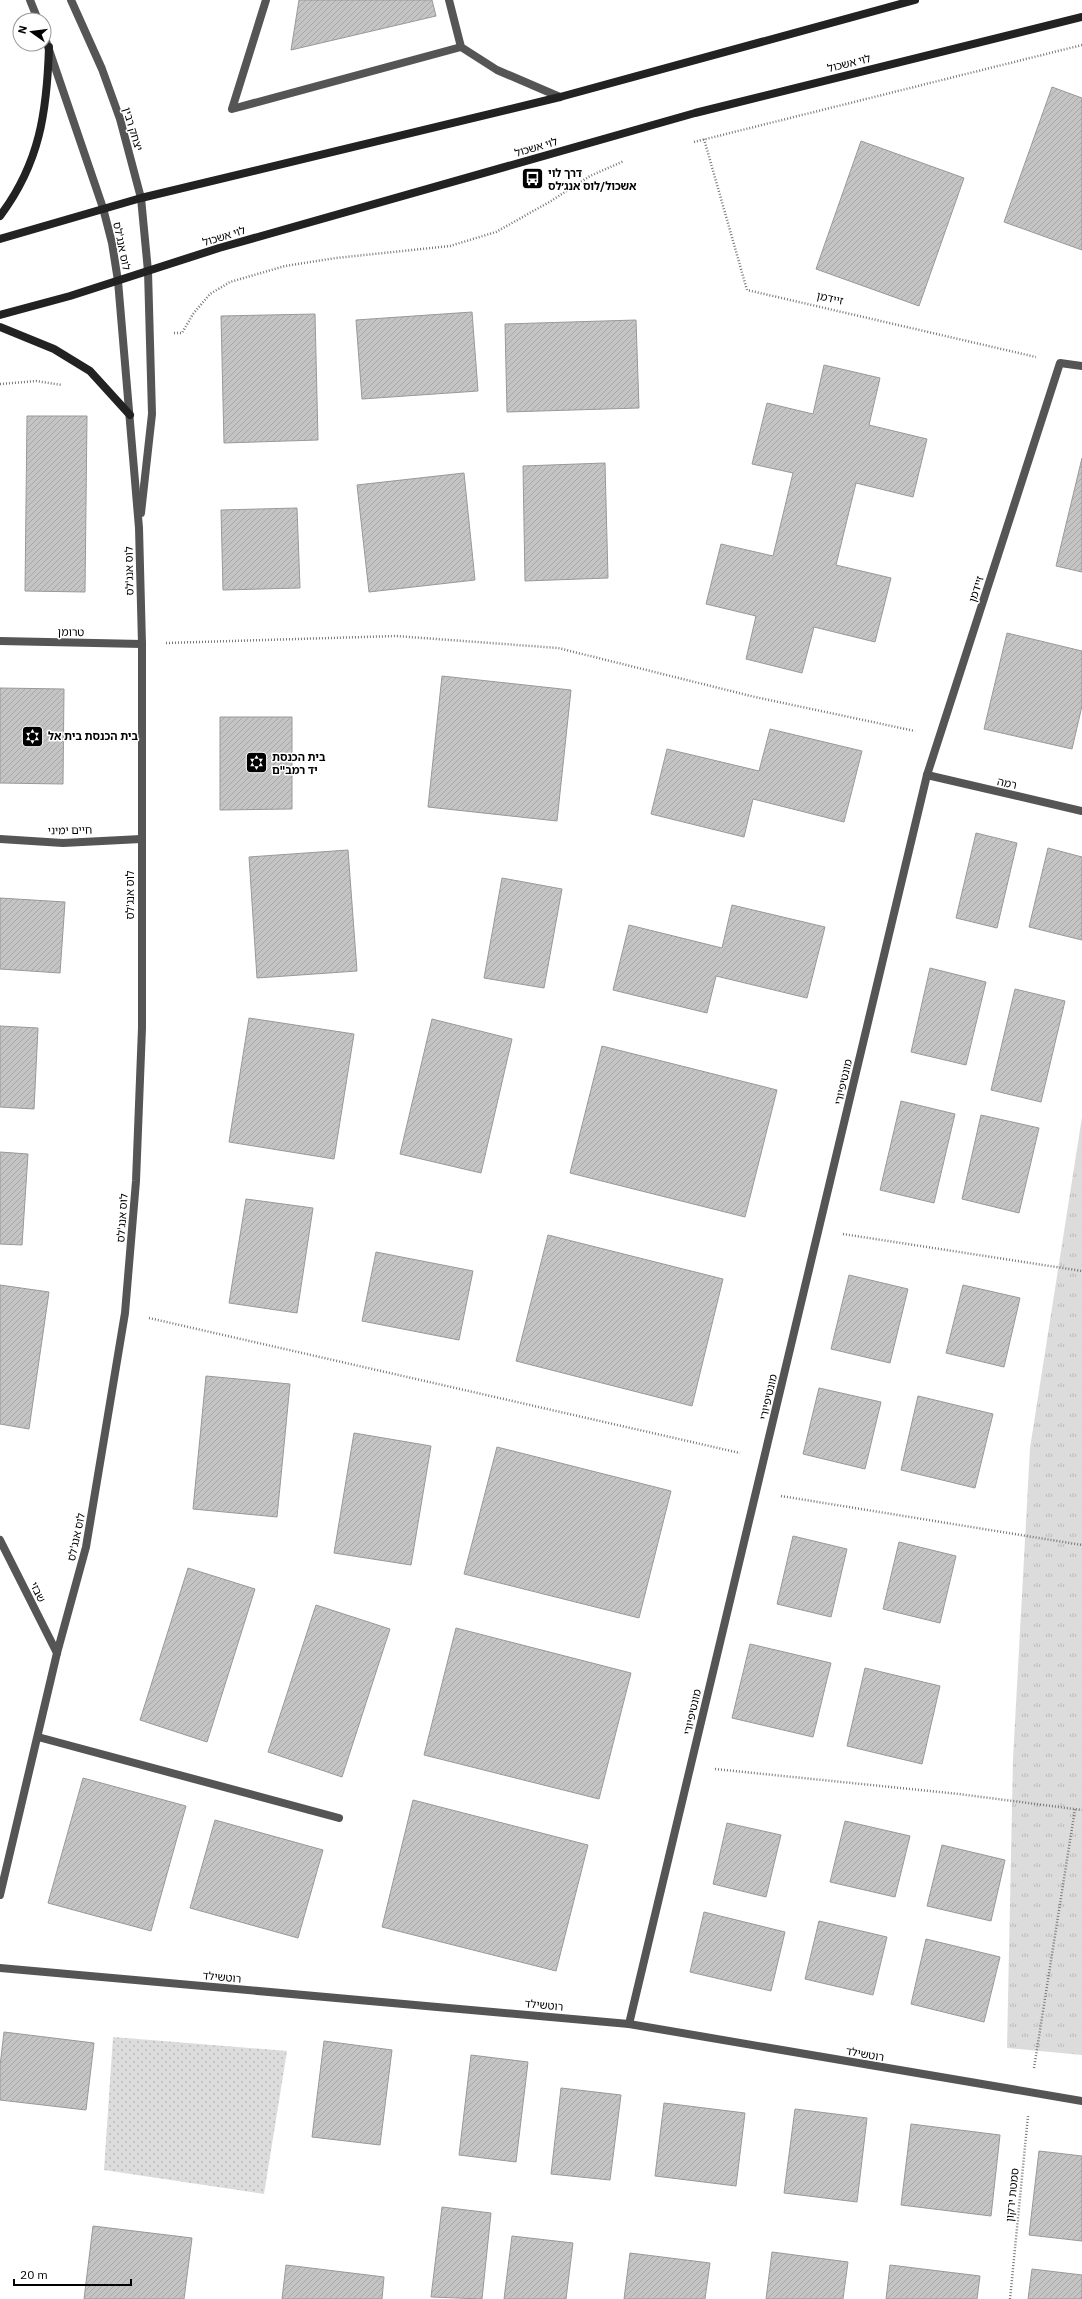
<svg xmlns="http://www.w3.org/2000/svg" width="1082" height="2299" font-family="'IBM Plex Sans','Noto Sans Hebrew',sans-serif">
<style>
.grass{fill:url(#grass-tufts)}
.garden{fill:url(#garden-dots)}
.building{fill:url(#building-hatch);stroke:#999}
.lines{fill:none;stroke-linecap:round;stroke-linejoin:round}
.path{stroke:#777;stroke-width:2.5;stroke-dasharray:1 2;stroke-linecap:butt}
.service{stroke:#555;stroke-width:8}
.minor{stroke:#555;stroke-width:8}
.tertiary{stroke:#555;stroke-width:8}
.secondary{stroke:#222;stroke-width:8}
.labels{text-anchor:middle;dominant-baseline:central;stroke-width:3;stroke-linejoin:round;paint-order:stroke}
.street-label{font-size:11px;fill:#000;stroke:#fff}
.poi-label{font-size:11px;font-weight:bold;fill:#000;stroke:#fff;text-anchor:start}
</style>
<defs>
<pattern id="grass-tufts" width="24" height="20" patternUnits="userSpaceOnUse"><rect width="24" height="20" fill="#dcdcdc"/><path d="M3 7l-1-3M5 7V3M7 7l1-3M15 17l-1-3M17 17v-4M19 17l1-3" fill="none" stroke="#bbb"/></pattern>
<pattern id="garden-dots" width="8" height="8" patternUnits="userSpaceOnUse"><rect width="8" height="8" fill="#dcdcdc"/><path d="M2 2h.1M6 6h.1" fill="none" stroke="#bbb" stroke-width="1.8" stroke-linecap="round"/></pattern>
<pattern id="building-hatch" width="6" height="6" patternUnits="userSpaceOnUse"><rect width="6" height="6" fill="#c4c4c4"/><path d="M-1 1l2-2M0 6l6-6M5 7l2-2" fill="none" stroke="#a7a7a7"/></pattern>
</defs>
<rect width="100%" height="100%" fill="#fff"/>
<path class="grass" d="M 1082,1117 L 1082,2055 L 1007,2048 L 1013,1759 L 1030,1448 Z"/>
<path class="garden" d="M 113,2037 L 287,2051 L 264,2194 L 104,2170 Z"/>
<g class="building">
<path d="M 299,0 L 432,0 L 436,16 L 291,50 Z"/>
<path d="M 1052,87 L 1082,98 L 1082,250 L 1004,222 Z"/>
<path d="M 861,141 L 964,178 L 919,306 L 816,269 Z"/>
<path d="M 472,312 L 478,391 L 362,399 L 356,320 Z"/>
<path d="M 315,314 L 318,440 L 224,443 L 221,316 Z"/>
<path d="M 636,320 L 639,408 L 507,412 L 505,324 Z"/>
<path d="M 824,365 L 880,378 L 869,425 L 927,439 L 913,497 L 856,483 L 836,565 L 891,578 L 875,642 L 814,627 L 802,673 L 746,659 L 756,616 L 706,604 L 721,544 L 773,556 L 793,473 L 752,464 L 767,403 L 813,414 Z"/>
<path d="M 27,416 L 87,416 L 85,592 L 25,591 Z"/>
<path d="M 1082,458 L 1082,572 L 1056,566 Z"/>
<path d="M 605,463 L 608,578 L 525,581 L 523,466 Z"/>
<path d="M 464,473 L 475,580 L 369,592 L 357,485 Z"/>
<path d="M 297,508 L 300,588 L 223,590 L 221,510 Z"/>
<path d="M 1007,633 L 1082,651 L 1082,706 L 1072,749 L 984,729 Z"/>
<path d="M 442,676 L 571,690 L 557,821 L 428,807 Z"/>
<path d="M 0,688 L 64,689 L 63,784 L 0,783 Z"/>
<path d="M 220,717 L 292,717 L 292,809 L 220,810 Z"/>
<path d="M 770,729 L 862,751 L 844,822 L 753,799 L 744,837 L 651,814 L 667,749 L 759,771 Z"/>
<path d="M 976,833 L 1017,843 L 997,928 L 956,918 Z"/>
<path d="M 1048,848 L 1082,857 L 1082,940 L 1029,927 Z"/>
<path d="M 348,850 L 357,971 L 257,978 L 249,857 Z"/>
<path d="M 502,878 L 562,889 L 544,988 L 484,978 Z"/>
<path d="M 0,898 L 65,902 L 60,973 L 0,969 Z"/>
<path d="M 732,905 L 825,927 L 807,998 L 716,976 L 707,1013 L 613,990 L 629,925 L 722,948 Z"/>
<path d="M 930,968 L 986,982 L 966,1065 L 911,1052 Z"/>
<path d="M 1015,989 L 1065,1001 L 1041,1102 L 991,1090 Z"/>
<path d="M 249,1018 L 354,1034 L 334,1159 L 229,1142 Z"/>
<path d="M 432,1019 L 512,1039 L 481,1173 L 400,1154 Z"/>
<path d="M 0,1026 L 38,1028 L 34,1109 L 0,1107 Z"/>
<path d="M 602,1046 L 777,1090 L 745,1217 L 570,1173 Z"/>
<path d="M 901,1101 L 955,1114 L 934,1203 L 880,1190 Z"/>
<path d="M 981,1115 L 1039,1128 L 1019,1213 L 962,1199 Z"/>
<path d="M 0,1152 L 28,1154 L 22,1245 L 0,1244 Z"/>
<path d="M 246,1199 L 313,1208 L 297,1313 L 229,1303 Z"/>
<path d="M 548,1235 L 723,1279 L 692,1406 L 516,1361 Z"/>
<path d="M 376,1252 L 473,1271 L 459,1340 L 362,1321 Z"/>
<path d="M 849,1275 L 908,1289 L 890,1363 L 831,1349 Z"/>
<path d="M 0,1285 L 49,1292 L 29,1429 L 0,1424 Z"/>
<path d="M 963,1285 L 1020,1298 L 1004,1367 L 946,1353 Z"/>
<path d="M 206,1376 L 290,1384 L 277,1517 L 193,1509 Z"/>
<path d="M 819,1388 L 881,1402 L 865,1469 L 803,1454 Z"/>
<path d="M 918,1396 L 993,1414 L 975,1488 L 901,1470 Z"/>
<path d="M 354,1433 L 431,1446 L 411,1565 L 334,1553 Z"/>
<path d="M 497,1447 L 671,1491 L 639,1618 L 464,1574 Z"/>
<path d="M 793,1536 L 847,1549 L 831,1617 L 777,1604 Z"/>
<path d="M 899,1542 L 956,1556 L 940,1623 L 883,1609 Z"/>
<path d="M 188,1568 L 255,1589 L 207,1742 L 140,1720 Z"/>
<path d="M 316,1605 L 390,1629 L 342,1777 L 268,1752 Z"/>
<path d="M 456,1628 L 631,1673 L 599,1799 L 424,1755 Z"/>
<path d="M 750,1644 L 831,1663 L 813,1737 L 732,1718 Z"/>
<path d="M 865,1668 L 940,1686 L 922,1764 L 847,1746 Z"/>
<path d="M 83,1778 L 186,1806 L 151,1931 L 48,1903 Z"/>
<path d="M 413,1800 L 588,1845 L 556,1971 L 382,1927 Z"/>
<path d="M 215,1820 L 323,1850 L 298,1938 L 190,1908 Z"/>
<path d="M 845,1821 L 910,1836 L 895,1897 L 830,1882 Z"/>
<path d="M 727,1823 L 781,1835 L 766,1897 L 713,1884 Z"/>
<path d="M 942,1845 L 1005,1860 L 991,1921 L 927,1906 Z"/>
<path d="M 704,1912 L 785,1932 L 771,1991 L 690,1972 Z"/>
<path d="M 819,1921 L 887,1937 L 873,1995 L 805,1979 Z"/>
<path d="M 926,1939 L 1000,1957 L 984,2022 L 911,2004 Z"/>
<path d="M 4,2032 L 94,2043 L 86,2110 L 0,2100 L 0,2066 Z"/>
<path d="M 324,2041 L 392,2050 L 380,2145 L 312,2137 Z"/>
<path d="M 471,2055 L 528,2062 L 516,2162 L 459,2155 Z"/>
<path d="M 561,2088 L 621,2095 L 610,2180 L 551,2174 Z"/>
<path d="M 664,2103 L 745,2113 L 736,2186 L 655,2176 Z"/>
<path d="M 795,2109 L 867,2118 L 857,2202 L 784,2193 Z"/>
<path d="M 911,2124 L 1000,2135 L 991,2216 L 901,2205 Z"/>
<path d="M 1039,2151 L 1082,2156 L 1082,2241 L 1029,2235 Z"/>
<path d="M 442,2207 L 491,2213 L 482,2299 L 431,2297 Z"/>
<path d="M 93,2226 L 192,2238 L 184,2299 L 84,2299 Z"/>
<path d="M 512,2236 L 573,2243 L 566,2299 L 504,2299 Z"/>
<path d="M 772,2252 L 848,2262 L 843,2299 L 766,2299 Z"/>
<path d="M 630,2253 L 710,2263 L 705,2299 L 624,2299 Z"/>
<path d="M 286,2265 L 384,2277 L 382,2299 L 282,2299 Z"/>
<path d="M 890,2265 L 980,2276 L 977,2299 L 886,2299 Z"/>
<path d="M 1032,2269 L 1082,2275 L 1082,2299 L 1028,2299 Z"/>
</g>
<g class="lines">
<g class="path">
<path d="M 704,139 L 747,290 L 1036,357"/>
<path d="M 694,142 L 1082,45"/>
<path d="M 174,333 L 182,333 L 193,314 L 210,294 L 230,282 L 285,266 L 336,258 L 450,246 L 496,232 L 551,201 L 590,176 L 624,161"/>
<path d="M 0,384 L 36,381 L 62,385"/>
<path d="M 166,643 L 396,636 L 558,648 L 755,697 L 915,731"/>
<path d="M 843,1234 L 1082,1271"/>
<path d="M 149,1318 L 740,1453"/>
<path d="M 781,1496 L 1082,1545"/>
<path d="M 715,1769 L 959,1794 L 1082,1810"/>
<path d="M 1034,2068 L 1075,1809"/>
<path d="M 1010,2299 L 1028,2116"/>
</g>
<g class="service">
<path d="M 266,0 L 232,109 L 461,47"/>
<path d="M 449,0 L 461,47 L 497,70 L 560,97"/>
<path d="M 0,839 L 63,843 L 141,839"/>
</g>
<g class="minor">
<path d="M 30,0 L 38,20"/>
<path d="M 71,0 L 102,69 L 120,119 L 141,198"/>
<path d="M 44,35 L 103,208"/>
<path d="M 0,641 L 142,644"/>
<path d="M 927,775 L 1082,811"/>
<path d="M 0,1540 L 57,1653"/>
<path d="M 38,1737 L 339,1818"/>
<path d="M 0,1968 L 629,2024 L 1082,2101"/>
<path d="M 629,2024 L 927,775 L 1060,363 L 1082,366"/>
</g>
<g class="tertiary">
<path d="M 141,198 L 148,271 L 152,414 L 141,513"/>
<path d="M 0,1895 L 57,1653 L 86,1547 L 125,1313 L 136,1181 L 142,1028 L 142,644 L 139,528 L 118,281 L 112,243 L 103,208"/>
</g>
<g class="secondary">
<path d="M 0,216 C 40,163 47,111 49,47"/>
<path d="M 0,239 L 141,198 L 560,97 L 915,0"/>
<path d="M 0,315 L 70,296 L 219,248 L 695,113 L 1082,17"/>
<path d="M 0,327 L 54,349 L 90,371 L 130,415"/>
</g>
</g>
<defs>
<symbol id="bus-square" viewBox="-11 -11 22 22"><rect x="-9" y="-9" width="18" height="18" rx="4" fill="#000" stroke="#fff"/><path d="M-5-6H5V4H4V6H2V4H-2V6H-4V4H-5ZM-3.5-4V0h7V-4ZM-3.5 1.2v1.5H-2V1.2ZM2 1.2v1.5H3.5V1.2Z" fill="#fff"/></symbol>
<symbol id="synagogue-square" viewBox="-11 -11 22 22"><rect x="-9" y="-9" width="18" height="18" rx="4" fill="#000" stroke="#fff"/><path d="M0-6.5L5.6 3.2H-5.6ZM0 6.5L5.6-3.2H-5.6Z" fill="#fff"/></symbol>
</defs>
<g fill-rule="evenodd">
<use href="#bus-square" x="520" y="166" width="25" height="25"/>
<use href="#synagogue-square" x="20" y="724" width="25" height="25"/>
<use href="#synagogue-square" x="244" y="750" width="25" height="25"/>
</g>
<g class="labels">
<g class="street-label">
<text transform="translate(849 63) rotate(-14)">לוי אשכול</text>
<text transform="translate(133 129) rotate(73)">יצחק רבין</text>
<text transform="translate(536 147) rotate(-16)">לוי אשכול</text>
<text transform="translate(224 236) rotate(-17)">לוי אשכול</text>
<text transform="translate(122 246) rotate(78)">לוס אנג'לס</text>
<text transform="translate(830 298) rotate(13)">זיידמן</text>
<text transform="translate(129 571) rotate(-91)">לוס אנג'לס</text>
<text transform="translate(976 589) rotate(-72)">זיידמן</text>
<text transform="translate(71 632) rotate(1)">טרומן</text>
<text transform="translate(1007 783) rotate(13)">רמה</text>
<text transform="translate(70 830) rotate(-1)">חיים ימיני</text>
<text transform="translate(130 895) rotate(-90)">לוס אנג'לס</text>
<text transform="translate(843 1082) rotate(-77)">מונטיפיורי</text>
<text transform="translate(122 1218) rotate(-86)">לוס אנג'לס</text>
<text transform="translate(768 1397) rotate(-77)">מונטיפיורי</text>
<text transform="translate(76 1537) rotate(-78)">לוס אנג'לס</text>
<text transform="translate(38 1592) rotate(63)">שבזי</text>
<text transform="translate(692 1712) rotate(-77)">מונטיפיורי</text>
<text transform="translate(222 1977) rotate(5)">רוטשילד</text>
<text transform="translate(544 2005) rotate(5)">רוטשילד</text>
<text transform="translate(865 2054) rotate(10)">רוטשילד</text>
<text transform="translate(1012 2195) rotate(-84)">סמטת ירקון</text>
</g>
<g class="poi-label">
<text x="548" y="173">דרך לוי<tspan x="548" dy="13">אשכול/לוס אנג׳לס</tspan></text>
<text x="48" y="736">בית הכנסת בית אל</text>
<text x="272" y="757">בית הכנסת<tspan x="272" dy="13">יד רמב"ם</tspan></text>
</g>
</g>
<g transform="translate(32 32) rotate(284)"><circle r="19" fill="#ffffff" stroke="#999999"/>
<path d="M0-3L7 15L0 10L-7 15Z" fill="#000000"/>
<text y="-6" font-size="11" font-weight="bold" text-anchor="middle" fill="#000000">N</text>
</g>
<path d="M14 2279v6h117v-6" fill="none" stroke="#000000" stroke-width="2"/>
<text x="20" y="2279" font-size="12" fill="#000000" stroke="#ffffff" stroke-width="3" paint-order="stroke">20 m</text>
</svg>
